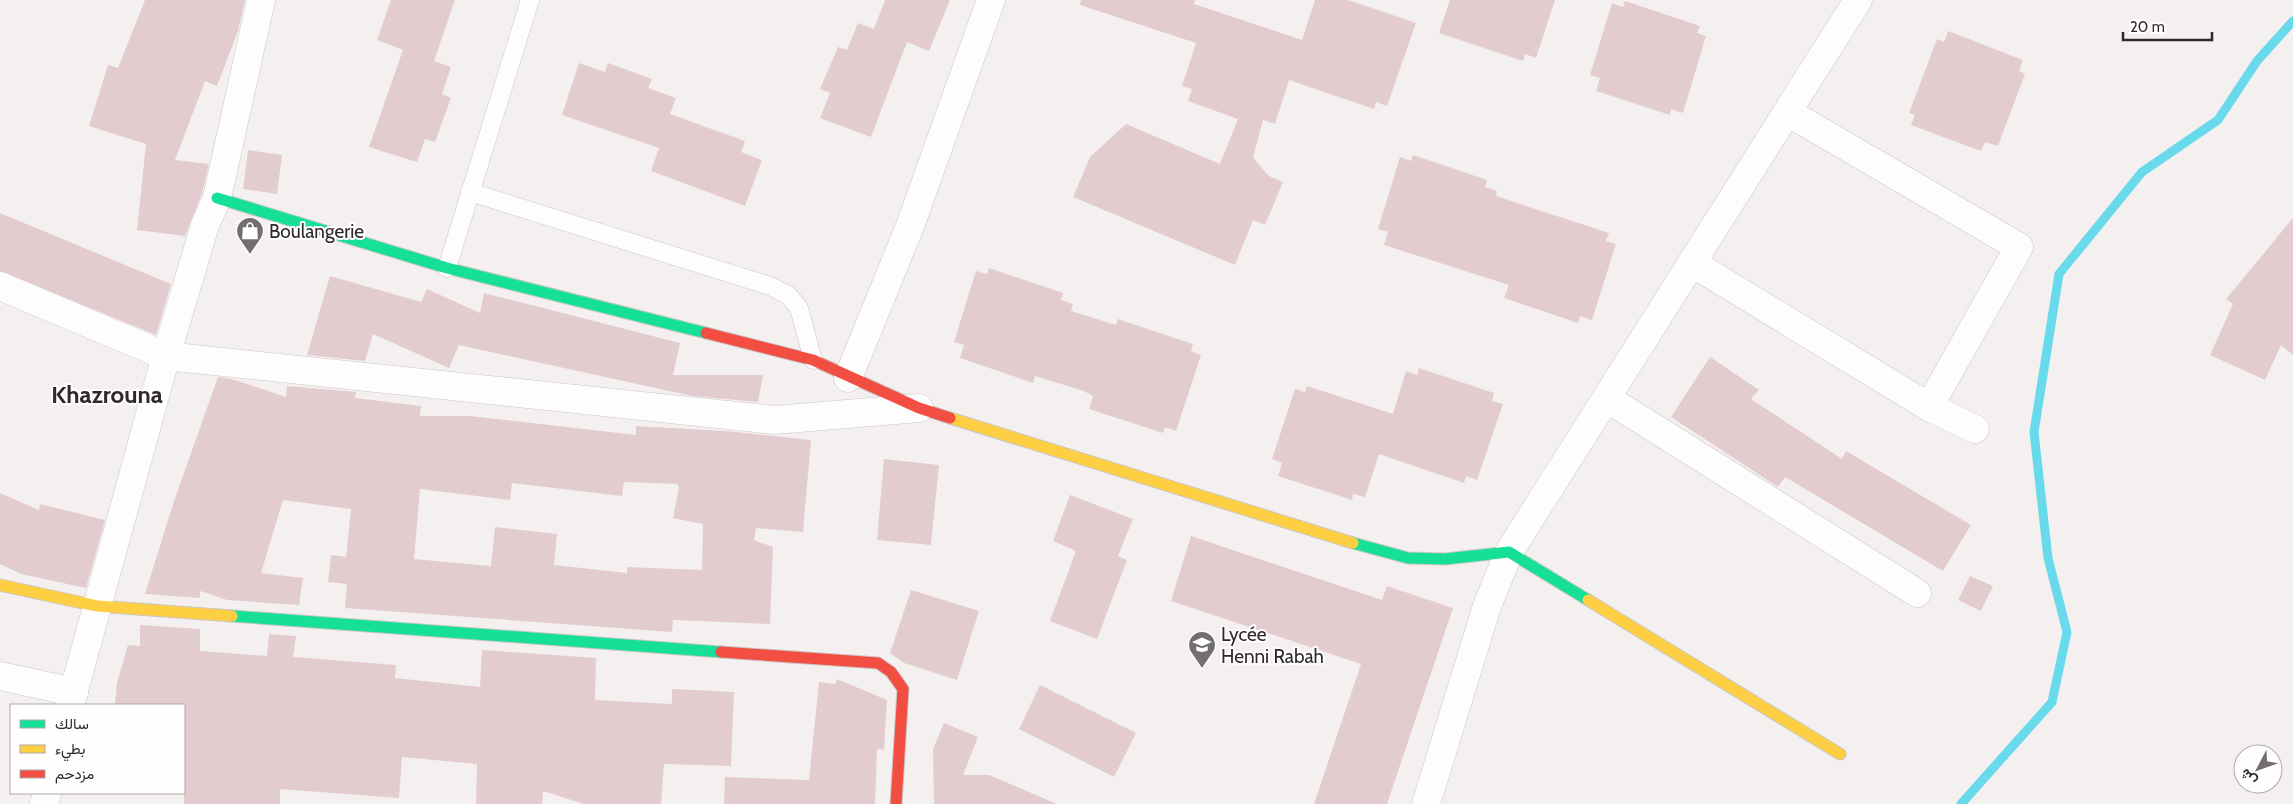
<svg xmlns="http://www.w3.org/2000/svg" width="2293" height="804" font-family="Cabin,Vazirmatn,sans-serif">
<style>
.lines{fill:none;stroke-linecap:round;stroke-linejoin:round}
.stream{stroke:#68daec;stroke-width:9}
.building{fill:#e3cccf;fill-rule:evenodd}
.lane-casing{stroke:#cac6c6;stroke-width:19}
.street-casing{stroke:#cac6c6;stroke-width:29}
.fast-casing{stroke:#cac6c6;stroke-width:13}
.slow-casing{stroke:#cac6c6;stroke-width:13}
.jam-casing{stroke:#cac6c6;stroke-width:13}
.lane{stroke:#fefdfd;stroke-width:18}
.street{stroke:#fefdfd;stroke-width:28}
.fast{stroke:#16e098;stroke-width:11}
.slow{stroke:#ffcf43;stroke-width:11}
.jam{stroke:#f24e42;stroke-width:11}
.labels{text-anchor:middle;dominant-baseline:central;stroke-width:4;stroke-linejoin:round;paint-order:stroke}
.poi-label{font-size:19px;fill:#2e2a2a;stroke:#fffdfd;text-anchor:start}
.district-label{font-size:24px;font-weight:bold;fill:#2e2a2a;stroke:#fffdfd}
</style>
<rect width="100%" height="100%" fill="#f5f0f0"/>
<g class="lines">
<path class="stream" d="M 1961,804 L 2052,702 L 2067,632 L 2048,558 L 2034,432 L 2059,274 L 2142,172 L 2218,120 L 2257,61 L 2293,21"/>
</g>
<g class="building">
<path d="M 145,0 L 245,0 L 238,31 L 217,86 L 205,81 L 175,160 L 209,164 L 202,193 L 185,236 L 137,230 L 146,144 L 89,126 L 108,65 L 118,68 Z"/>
<path d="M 391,0 L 455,0 L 434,61 L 451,67 L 442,94 L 451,98 L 435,142 L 425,139 L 417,162 L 369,147 L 403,50 L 377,40 Z"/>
<path d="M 885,0 L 950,0 L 929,51 L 907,42 L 871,137 L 820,118 L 830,93 L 820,89 L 838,47 L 847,50 L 858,23 L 874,29 Z"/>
<path d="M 1081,0 L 1195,0 L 1194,4 L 1302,40 L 1315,0 L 1348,0 L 1416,23 L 1387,106 L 1376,102 L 1374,109 L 1289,80 L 1275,124 L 1263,120 L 1253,158 L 1269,176 L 1283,182 L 1265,225 L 1253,220 L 1235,265 L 1073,197 L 1090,157 L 1126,124 L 1220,164 L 1238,119 L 1188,101 L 1192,89 L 1182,86 L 1196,43 L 1080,5 Z"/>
<path d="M 1450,0 L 1555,0 L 1536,58 L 1525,54 L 1523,61 L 1439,33 Z"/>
<path d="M 1625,1 L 1700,26 L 1697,33 L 1706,36 L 1683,113 L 1671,109 L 1670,115 L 1596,91 L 1600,78 L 1590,75 L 1612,3 L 1623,7 Z"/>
<path d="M 1948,31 L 2023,60 L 2019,71 L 2025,74 L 1998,146 L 1985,142 L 1981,151 L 1911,125 L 1915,115 L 1909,113 L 1937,39 L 1944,42 Z"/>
<path d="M 579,63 L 605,72 L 608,63 L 652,79 L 648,88 L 676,98 L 670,114 L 745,141 L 741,152 L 762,160 L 745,206 L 651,171 L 659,148 L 562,115 Z"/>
<path d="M 248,150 L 282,155 L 277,194 L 243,189 Z"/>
<path d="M 1413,155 L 1487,180 L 1485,187 L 1497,191 L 1496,196 L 1609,233 L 1606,241 L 1616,244 L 1592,320 L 1580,316 L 1578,323 L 1504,298 L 1509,285 L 1384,245 L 1388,232 L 1378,229 L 1400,157 L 1411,161 Z"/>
<path d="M 0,213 L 171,284 L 156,335 L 0,271 Z"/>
<path d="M 2293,218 L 2293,355 L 2281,345 L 2265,380 L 2210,355 L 2233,304 L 2226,299 Z"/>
<path d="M 989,268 L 1063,293 L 1061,300 L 1073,304 L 1071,311 L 1116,325 L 1118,319 L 1193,344 L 1191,351 L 1201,355 L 1176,431 L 1165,427 L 1163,433 L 1089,409 L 1093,396 L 1084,391 L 1035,376 L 1033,383 L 960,358 L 964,345 L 954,342 L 976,271 L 987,274 Z"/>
<path d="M 330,276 L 421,302 L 427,289 L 480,313 L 484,293 L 680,343 L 673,375 L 763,375 L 758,402 L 692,396 L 459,345 L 449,368 L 373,334 L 365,361 L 307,355 Z"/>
<path d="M 1710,357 L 1759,390 L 1751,399 L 1842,459 L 1846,451 L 1971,525 L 1943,571 L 1785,477 L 1778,487 L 1671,417 Z"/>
<path d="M 1419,368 L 1494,393 L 1492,401 L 1503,404 L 1477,480 L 1466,476 L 1464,483 L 1379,454 L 1365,497 L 1353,494 L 1352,500 L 1278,476 L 1282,463 L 1272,459 L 1295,389 L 1305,392 L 1307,386 L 1393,414 L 1406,371 L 1417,375 Z"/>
<path d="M 218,377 L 232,379 L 286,397 L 287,386 L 356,392 L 355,398 L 421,406 L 420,416 L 470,416 L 636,435 L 636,426 L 726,431 L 811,440 L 803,532 L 756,528 L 754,540 L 773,547 L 770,624 L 673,620 L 672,632 L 345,608 L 347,584 L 328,582 L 331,555 L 346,557 L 351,509 L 283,500 L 261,573 L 303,578 L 299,605 L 227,600 L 200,591 L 200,598 L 145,594 L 174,501 ZM 624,482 L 677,484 L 679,487 L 673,518 L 703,524 L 702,570 L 627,567 L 627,573 L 554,565 L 557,534 L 495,527 L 491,566 L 414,559 L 420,489 L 510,500 L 512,483 L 622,496 Z"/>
<path d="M 884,459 L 939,465 L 931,545 L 877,540 Z"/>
<path d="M 0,493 L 39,510 L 40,504 L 105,520 L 86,588 L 21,574 L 0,564 Z"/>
<path d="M 1070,495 L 1133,519 L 1118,556 L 1127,560 L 1097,639 L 1050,621 L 1076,551 L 1053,541 Z"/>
<path d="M 1191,536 L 1382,600 L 1387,586 L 1453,608 L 1387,804 L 1314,804 L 1361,664 L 1171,601 Z"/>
<path d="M 1970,576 L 1993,586 L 1981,611 L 1958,600 Z"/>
<path d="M 911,590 L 979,611 L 957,680 L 904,663 L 890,653 Z"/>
<path d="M 140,625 L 200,629 L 200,651 L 267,656 L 269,634 L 296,636 L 293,657 L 396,665 L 395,678 L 480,687 L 482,650 L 596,658 L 595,700 L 672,704 L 672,689 L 734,692 L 731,766 L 664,764 L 661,804 L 584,804 L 543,791 L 542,804 L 476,804 L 477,764 L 402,757 L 399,798 L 280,789 L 280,804 L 184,804 L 184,705 L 115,705 L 117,683 L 128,645 L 140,646 Z"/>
<path d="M 837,679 L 887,700 L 884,750 L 877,749 L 875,804 L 724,804 L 725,777 L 809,780 L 819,682 L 835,684 Z"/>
<path d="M 1040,685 L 1136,733 L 1114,777 L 1019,729 Z"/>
<path d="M 944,723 L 978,737 L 963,775 L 989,775 L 1057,804 L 934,804 L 933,749 Z"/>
</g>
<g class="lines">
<defs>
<g id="lane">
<path d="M 470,192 L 770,286 L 788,295 L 799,308 L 813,360"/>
<path d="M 447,268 L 530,0"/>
</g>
<g id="street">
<path d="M 1789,113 L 2019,247 L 1929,407"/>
<path d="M 1692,263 L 1929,407 L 1975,429"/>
<path d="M 0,286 L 166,356 L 775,420 L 919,408"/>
<path d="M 848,378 L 910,226 L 991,0"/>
<path d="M 1608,399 L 1917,593"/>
<path d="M 0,676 L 74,692"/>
<path d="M 70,705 L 166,356 L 205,225 L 217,198 L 261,0"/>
<path d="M 44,804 L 47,793"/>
<path d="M 1426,804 L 1487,606 L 1509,552 L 1858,0"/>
</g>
<g id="fast">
<path d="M 217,198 L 447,268 L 706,333"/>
<path d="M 1353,543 L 1408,558 L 1445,559 L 1509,552 L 1588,600"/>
<path d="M 232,616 L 721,652"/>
</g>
<g id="slow">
<path d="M 950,418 L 1353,543"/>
<path d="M 0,585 L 97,606 L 232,616"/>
<path d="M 1588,600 L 1840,754"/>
</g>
<g id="jam">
<path d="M 706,333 L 813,360 L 919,408 L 950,418"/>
<path d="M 721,652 L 878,663 L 891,672 L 903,689 L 896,804"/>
</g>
</defs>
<use href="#lane" class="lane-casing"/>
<use href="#street" class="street-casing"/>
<use href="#fast" class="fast-casing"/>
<use href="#slow" class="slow-casing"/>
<use href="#jam" class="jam-casing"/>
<use href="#lane" class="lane"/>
<use href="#street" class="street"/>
<use href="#fast" class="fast"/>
<use href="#slow" class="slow"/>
<use href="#jam" class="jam"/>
</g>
<defs>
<symbol id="shop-pin" viewBox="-11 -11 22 30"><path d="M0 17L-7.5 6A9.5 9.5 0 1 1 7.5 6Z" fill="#746f6f" stroke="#fffdfd"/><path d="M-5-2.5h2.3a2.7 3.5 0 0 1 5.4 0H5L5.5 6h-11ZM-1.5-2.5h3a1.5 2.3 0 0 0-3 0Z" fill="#fff"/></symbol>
<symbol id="school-pin" viewBox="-11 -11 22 30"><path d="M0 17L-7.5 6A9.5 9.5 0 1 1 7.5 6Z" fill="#746f6f" stroke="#fffdfd"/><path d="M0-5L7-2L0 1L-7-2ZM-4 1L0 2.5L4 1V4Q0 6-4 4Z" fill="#fff"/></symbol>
</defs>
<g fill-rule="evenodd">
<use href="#shop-pin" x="234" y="215" width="32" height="43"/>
<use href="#school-pin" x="1186" y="629" width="32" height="43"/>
</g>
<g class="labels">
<g class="poi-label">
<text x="269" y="231">Boulangerie</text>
<text x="1221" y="634">Lycée<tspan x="1221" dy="22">Henni Rabah</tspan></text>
</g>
<g class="district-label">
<text x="107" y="394">Khazrouna</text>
</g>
</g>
<rect x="10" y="704" width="175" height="90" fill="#fffdfd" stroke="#aba9a9"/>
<rect x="20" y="720" width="25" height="8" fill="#16e098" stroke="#aba9a9"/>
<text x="55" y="729" font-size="15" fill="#2e2a2a">سالك</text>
<rect x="20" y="745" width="25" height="8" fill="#ffcf43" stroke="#aba9a9"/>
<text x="55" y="754" font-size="15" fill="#2e2a2a">بطيء</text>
<rect x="20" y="770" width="25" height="8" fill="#f24e42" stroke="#aba9a9"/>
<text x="55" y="779" font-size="15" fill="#2e2a2a">مزدحم</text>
<g transform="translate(2258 769) rotate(229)"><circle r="24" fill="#fffdfd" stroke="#aba9a9"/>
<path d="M0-4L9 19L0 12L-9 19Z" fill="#746f6f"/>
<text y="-8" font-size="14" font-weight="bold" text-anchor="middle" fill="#2e2a2a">ش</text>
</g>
<path d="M2123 32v8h89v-8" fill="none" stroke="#2e2a2a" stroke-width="2.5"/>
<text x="2130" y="32" font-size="15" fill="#2e2a2a" stroke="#fffdfd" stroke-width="4" paint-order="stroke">20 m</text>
</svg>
